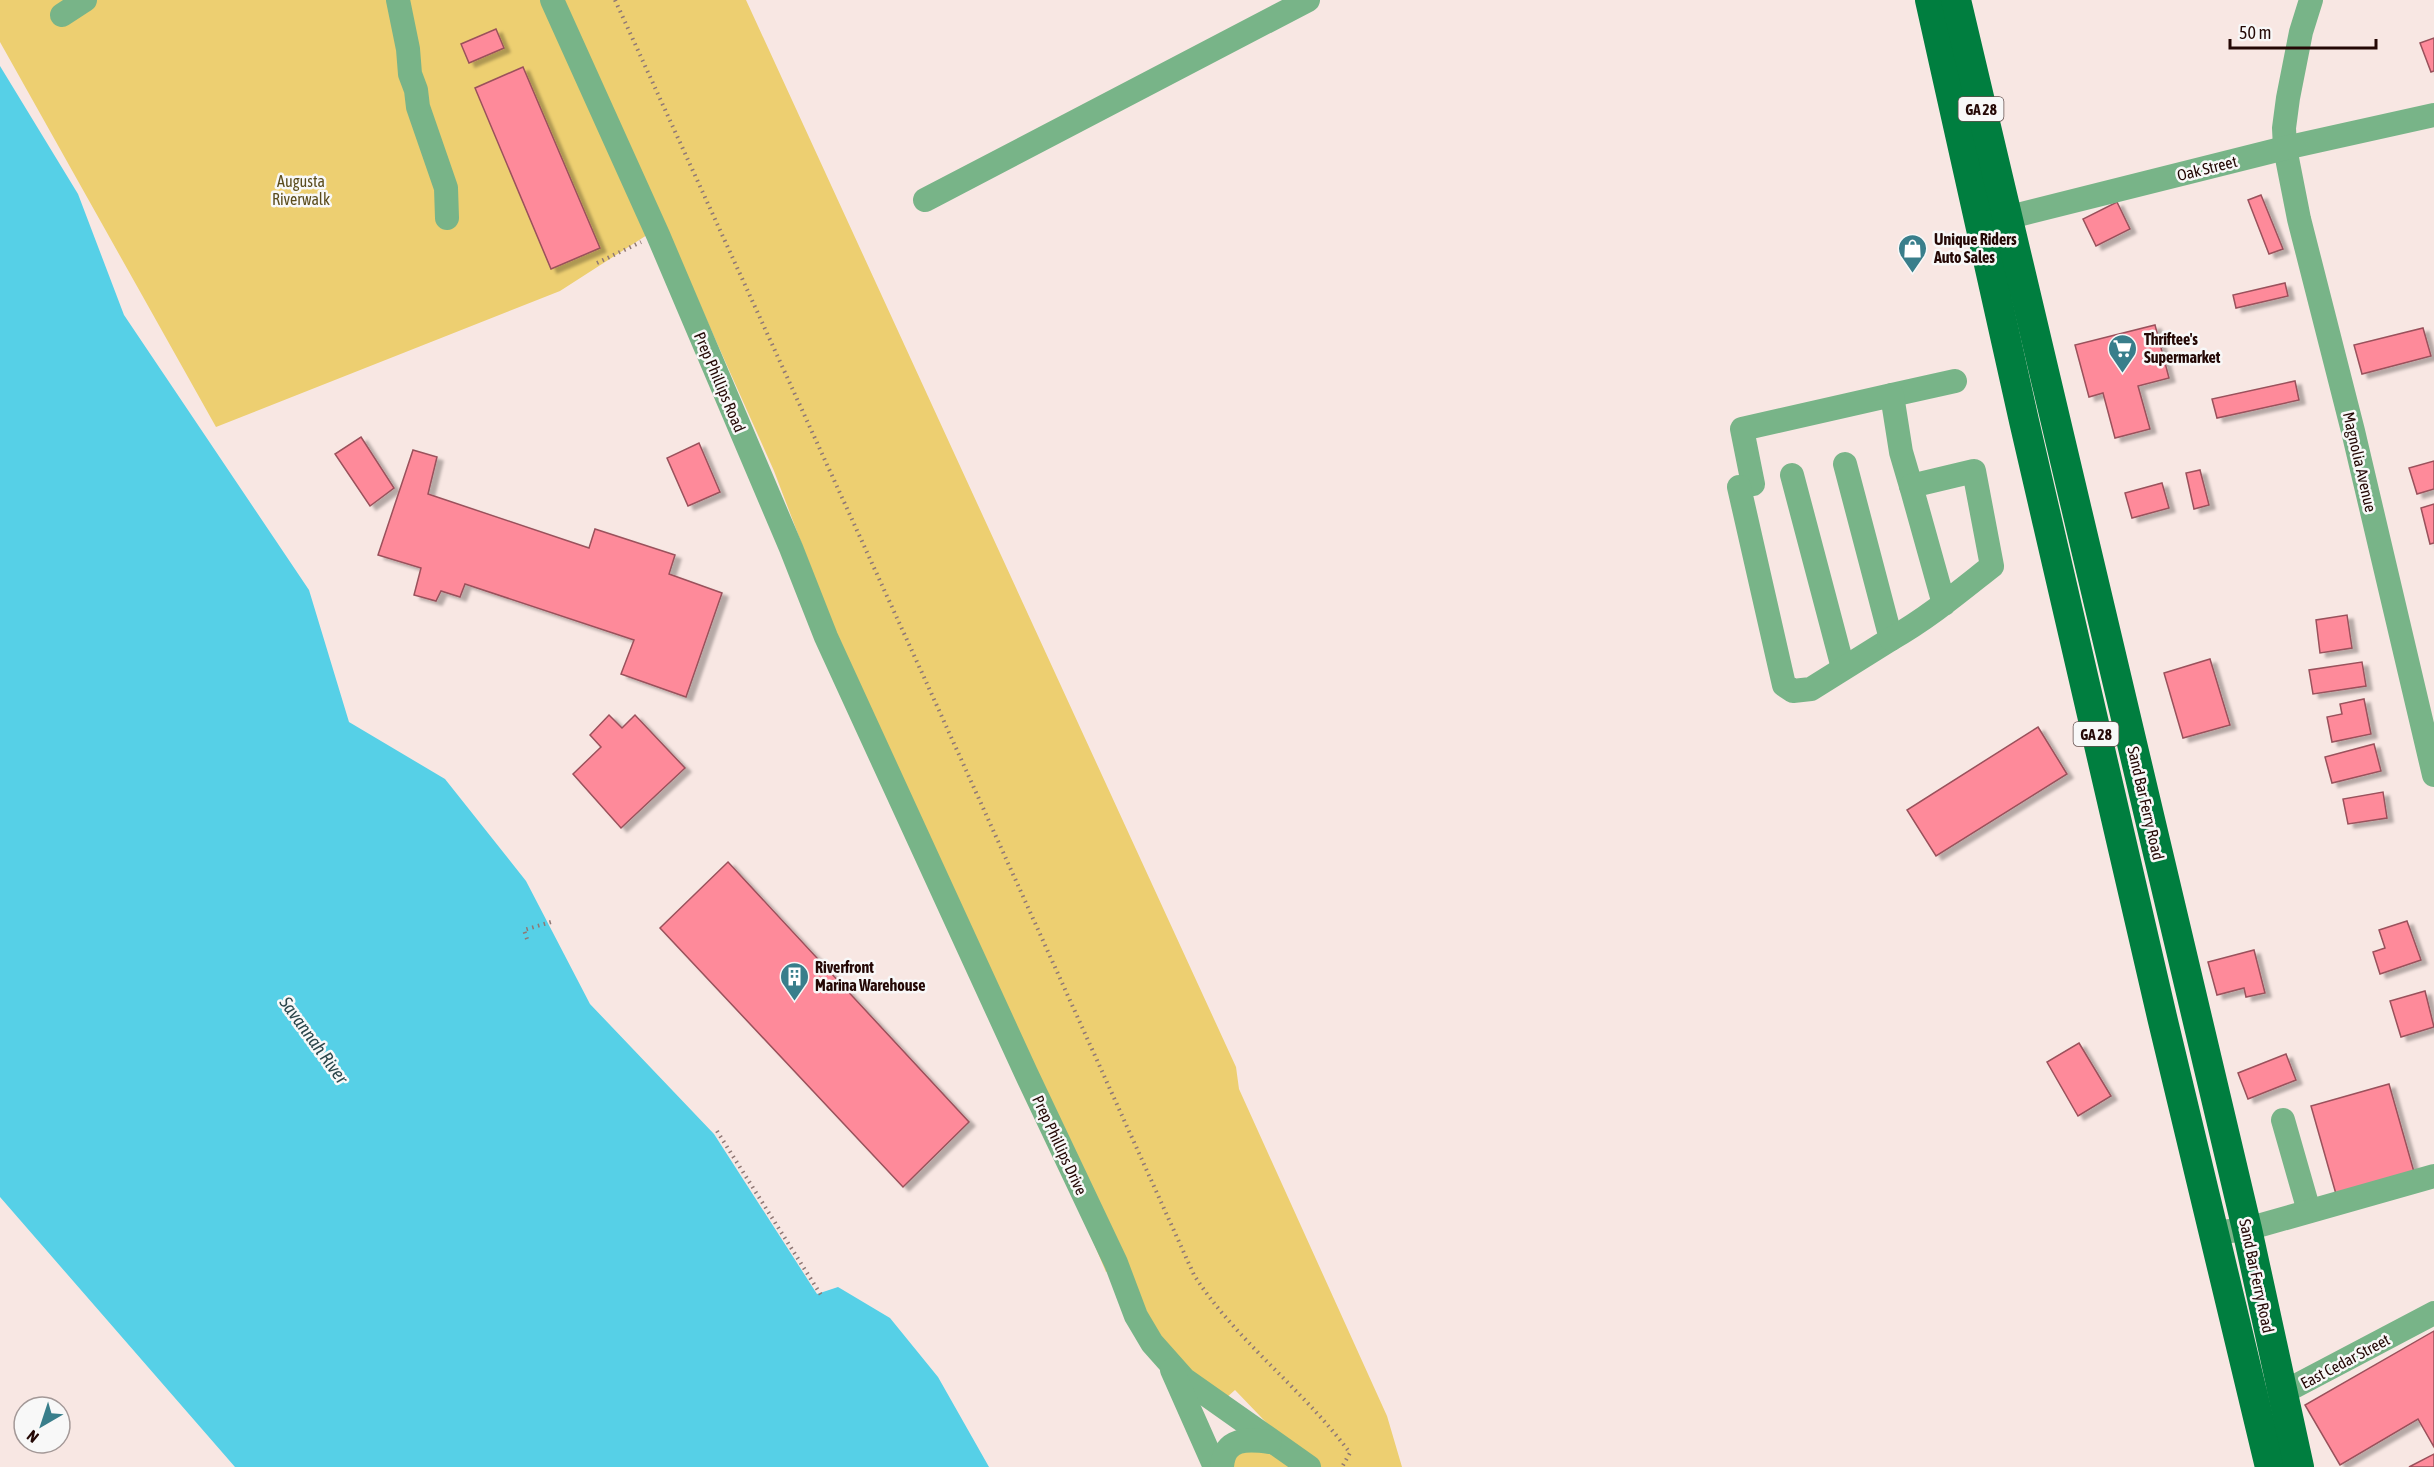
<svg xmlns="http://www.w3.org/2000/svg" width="2434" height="1467" font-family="'Asap Condensed',sans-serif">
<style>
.green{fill:#edcf71}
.water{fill:#56d0e7}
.building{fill:#fe8a9a;stroke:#9a515b;stroke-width:1.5;filter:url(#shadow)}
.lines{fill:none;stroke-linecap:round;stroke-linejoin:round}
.path{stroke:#8f7875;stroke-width:4;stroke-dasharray:1.5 4.5;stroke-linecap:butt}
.minor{stroke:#78b488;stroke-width:24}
.major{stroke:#007e3f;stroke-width:30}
.labels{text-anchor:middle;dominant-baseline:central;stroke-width:5;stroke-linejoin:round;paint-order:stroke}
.shield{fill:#f8f8f8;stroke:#64504e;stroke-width:1.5}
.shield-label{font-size:15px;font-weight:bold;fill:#240805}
.street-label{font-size:16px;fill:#240805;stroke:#f8f8f8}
.park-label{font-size:16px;fill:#5b4c1d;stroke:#f8f8f8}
.poi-label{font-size:16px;font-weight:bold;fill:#240805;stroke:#f8f8f8;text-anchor:start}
.water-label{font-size:18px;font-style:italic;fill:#2c474c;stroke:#f8f8f8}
</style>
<defs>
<filter id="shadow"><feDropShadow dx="6" dy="4" stdDeviation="1.5" flood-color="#0004"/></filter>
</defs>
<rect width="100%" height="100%" fill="#f8e7e3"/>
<path class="green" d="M 0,0 L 746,0 L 1236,1067 L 1239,1089 L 1387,1416 L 1402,1467 L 1229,1467 L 1242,1449 L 1282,1439 L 1235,1390 L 1225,1399 L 1194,1376 L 1157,1332 L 1123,1264 L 1106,1272 L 841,647 L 774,471 L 692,287 L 661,226 L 560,291 L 216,427 L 0,42 Z"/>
<path class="water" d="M 0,66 L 78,194 L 124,315 L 309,590 L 349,722 L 445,779 L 526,881 L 590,1004 L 714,1134 L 817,1294 L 838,1287 L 890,1318 L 938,1377 L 989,1467 L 235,1467 L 0,1197 Z"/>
<g class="building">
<path d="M 496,29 L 504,48 L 469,63 L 461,44 Z"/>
<path d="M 2434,38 L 2434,71 L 2431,72 L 2420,43 Z"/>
<path d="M 523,67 L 600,248 L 551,269 L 475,88 Z"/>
<path d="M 2261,195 L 2283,249 L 2269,254 L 2248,200 Z"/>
<path d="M 2117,202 L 2130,229 L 2096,246 L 2083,219 Z"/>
<path d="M 2285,283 L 2288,296 L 2236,308 L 2233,295 Z"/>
<path d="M 2155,325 L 2169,378 L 2138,386 L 2150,429 L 2115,438 L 2103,393 L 2089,397 L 2075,345 Z"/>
<path d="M 2423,328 L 2431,356 L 2362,374 L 2354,345 Z"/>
<path d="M 2295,381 L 2299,400 L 2217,418 L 2212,399 Z"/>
<path d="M 361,437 L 394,488 L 370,506 L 335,454 Z"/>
<path d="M 699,443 L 720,492 L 688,506 L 667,458 Z"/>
<path d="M 413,450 L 437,457 L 428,494 L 589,548 L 595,529 L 675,555 L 669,574 L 722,593 L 686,697 L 621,674 L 634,640 L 465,584 L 460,597 L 441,591 L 436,601 L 414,595 L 421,568 L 378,555 Z"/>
<path d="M 2434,461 L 2434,489 L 2417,494 L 2409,468 Z"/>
<path d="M 2200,470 L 2209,505 L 2194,509 L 2186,473 Z"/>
<path d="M 2162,483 L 2169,508 L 2132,518 L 2125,493 Z"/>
<path d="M 2434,504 L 2434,543 L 2430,544 L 2421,508 Z"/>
<path d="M 2347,615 L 2352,648 L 2320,653 L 2316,620 Z"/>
<path d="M 2210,659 L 2230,725 L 2183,738 L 2164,673 Z"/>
<path d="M 2362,662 L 2366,686 L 2313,694 L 2309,670 Z"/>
<path d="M 2364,699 L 2371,734 L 2332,742 L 2327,717 L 2342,714 L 2340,704 Z"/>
<path d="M 609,715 L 622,728 L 635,715 L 685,768 L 621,828 L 573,774 L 601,747 L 590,735 Z"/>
<path d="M 2038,727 L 2067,774 L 1936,856 L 1907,810 Z"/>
<path d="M 2374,744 L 2381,771 L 2332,783 L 2325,757 Z"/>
<path d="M 2383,792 L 2387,818 L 2348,824 L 2343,799 Z"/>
<path d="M 728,862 L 969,1122 L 903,1187 L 660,928 Z"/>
<path d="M 2407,921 L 2421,960 L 2380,974 L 2373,952 L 2385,948 L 2379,930 Z"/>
<path d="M 2254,950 L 2265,993 L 2246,997 L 2244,988 L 2217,995 L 2208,962 Z"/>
<path d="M 2425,991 L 2434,1027 L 2401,1037 L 2390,1001 Z"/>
<path d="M 2079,1043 L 2111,1096 L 2078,1116 L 2047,1062 Z"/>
<path d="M 2286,1054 L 2296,1080 L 2248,1099 L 2238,1073 Z"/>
<path d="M 2389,1084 L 2414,1172 L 2336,1194 L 2311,1106 Z"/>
<path d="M 2434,1331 L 2434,1447 L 2418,1419 L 2340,1465 L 2305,1405 Z"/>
<path d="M 2434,1454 L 2434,1467 L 2409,1467 Z"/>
</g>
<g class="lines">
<g class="path">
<path d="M 615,0 L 928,686 L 1194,1275 C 1237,1342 1303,1389 1350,1453 L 1342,1467"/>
<path d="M 597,263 L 641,242"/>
<path d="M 527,939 L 524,930 L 551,922"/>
<path d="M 717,1131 L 821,1295"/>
</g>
<g class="minor">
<path d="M 398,0 L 408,49 L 410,74 L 416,90 L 418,107 L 446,188 L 447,218"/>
<path d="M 552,0 L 658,235 L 791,548 L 826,637 L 1026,1073 L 1116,1263 L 1136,1316 L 1152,1343 L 1184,1379 L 1309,1467"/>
<path d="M 2311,0 L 2301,32 L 2288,98 L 2284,128 L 2285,148 L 2299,219 L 2353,431 L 2434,775"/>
<path d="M 62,15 L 85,0"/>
<path d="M 925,200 L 1308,0"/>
<path d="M 1991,219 L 2006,218 L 2285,148 L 2434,115"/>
<path d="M 1892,395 L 1955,381"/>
<path d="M 1792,475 L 1843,668"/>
<path d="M 1753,484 L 1742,429 L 1892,395 L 1901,452 L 1911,486"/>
<path d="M 1739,487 L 1784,685 L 1793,691 L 1811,689 L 1891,639 L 1845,464"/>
<path d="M 1891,639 C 1928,618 1959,592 1992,566 L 1974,471 L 1911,486 L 1944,604"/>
<path d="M 2283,1120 L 2309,1211"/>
<path d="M 2213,1233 L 2247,1229 L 2434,1176"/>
<path d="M 1172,1370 L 1215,1467"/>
<path d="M 2269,1400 L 2434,1313"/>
<path d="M 1222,1467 C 1224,1437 1248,1439 1270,1442"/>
</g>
<g class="major">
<path d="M 1930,0 L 2024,421 L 2162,1017 L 2270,1467"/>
<path d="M 1956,0 L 2247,1229 L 2299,1467"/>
</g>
</g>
<defs>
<symbol id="shop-pin" viewBox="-11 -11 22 30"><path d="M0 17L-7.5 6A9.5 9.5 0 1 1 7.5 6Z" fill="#397e8b" stroke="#f8f8f8"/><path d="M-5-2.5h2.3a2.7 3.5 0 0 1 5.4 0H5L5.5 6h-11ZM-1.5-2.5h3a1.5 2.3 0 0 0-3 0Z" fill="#fff"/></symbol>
<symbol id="supermarket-pin" viewBox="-11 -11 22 30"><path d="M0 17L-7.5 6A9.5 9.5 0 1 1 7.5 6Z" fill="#397e8b" stroke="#f8f8f8"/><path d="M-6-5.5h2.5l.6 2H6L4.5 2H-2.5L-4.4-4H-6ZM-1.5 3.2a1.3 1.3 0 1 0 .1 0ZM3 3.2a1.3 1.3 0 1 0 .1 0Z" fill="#fff"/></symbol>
<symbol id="building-pin" viewBox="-11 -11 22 30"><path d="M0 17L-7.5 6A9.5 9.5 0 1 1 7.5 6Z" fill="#397e8b" stroke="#f8f8f8"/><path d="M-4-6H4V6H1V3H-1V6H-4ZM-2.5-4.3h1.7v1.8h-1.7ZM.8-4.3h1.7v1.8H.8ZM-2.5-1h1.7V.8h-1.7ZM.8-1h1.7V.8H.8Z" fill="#fff"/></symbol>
</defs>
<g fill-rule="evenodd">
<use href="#shop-pin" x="1896" y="232" width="33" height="45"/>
<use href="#supermarket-pin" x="2106" y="332" width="33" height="45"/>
<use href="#building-pin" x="778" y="960" width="33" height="45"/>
</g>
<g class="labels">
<g class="shield">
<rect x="1958.5" y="97" width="45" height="24" rx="4.5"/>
<rect x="2073.5" y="722" width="45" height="24" rx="4.5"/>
</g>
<g class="shield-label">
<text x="1981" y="109">GA 28</text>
<text x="2096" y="734">GA 28</text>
</g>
<g class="street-label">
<text transform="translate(2207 168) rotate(-14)">Oak Street</text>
<text transform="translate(720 382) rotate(67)">Prep Phillips Road</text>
<text transform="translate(2360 462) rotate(77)">Magnolia Avenue</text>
<text transform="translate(2146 803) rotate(77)">Sand Bar Ferry Road</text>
<text transform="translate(1060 1145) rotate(65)">Prep Phillips Drive</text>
<text transform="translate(2257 1276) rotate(78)">Sand Bar Ferry Road</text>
<text transform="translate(2345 1361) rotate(-28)">East Cedar Street</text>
</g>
<g class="park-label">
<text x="301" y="181">Augusta<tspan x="301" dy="18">Riverwalk</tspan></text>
</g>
<g class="poi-label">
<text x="1934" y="239">Unique Riders<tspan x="1934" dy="18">Auto Sales</tspan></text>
<text x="2144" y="339">Thriftee's<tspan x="2144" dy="18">Supermarket</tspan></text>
<text x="815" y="967">Riverfront<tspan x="815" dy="18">Marina Warehouse</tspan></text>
</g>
<g class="water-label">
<text transform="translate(314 1040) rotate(54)">Savannah River</text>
</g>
</g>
<g transform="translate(42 1425) rotate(219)"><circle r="28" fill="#f8f8f8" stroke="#a39897" stroke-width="1.5"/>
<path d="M0-4.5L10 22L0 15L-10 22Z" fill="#397e8b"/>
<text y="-9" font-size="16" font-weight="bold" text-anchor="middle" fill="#240805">N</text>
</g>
<path d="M2230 39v9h146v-9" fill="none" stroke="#240805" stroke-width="3"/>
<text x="2239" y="39" font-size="18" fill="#240805" stroke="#f8f8f8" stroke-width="4.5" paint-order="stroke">50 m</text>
</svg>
